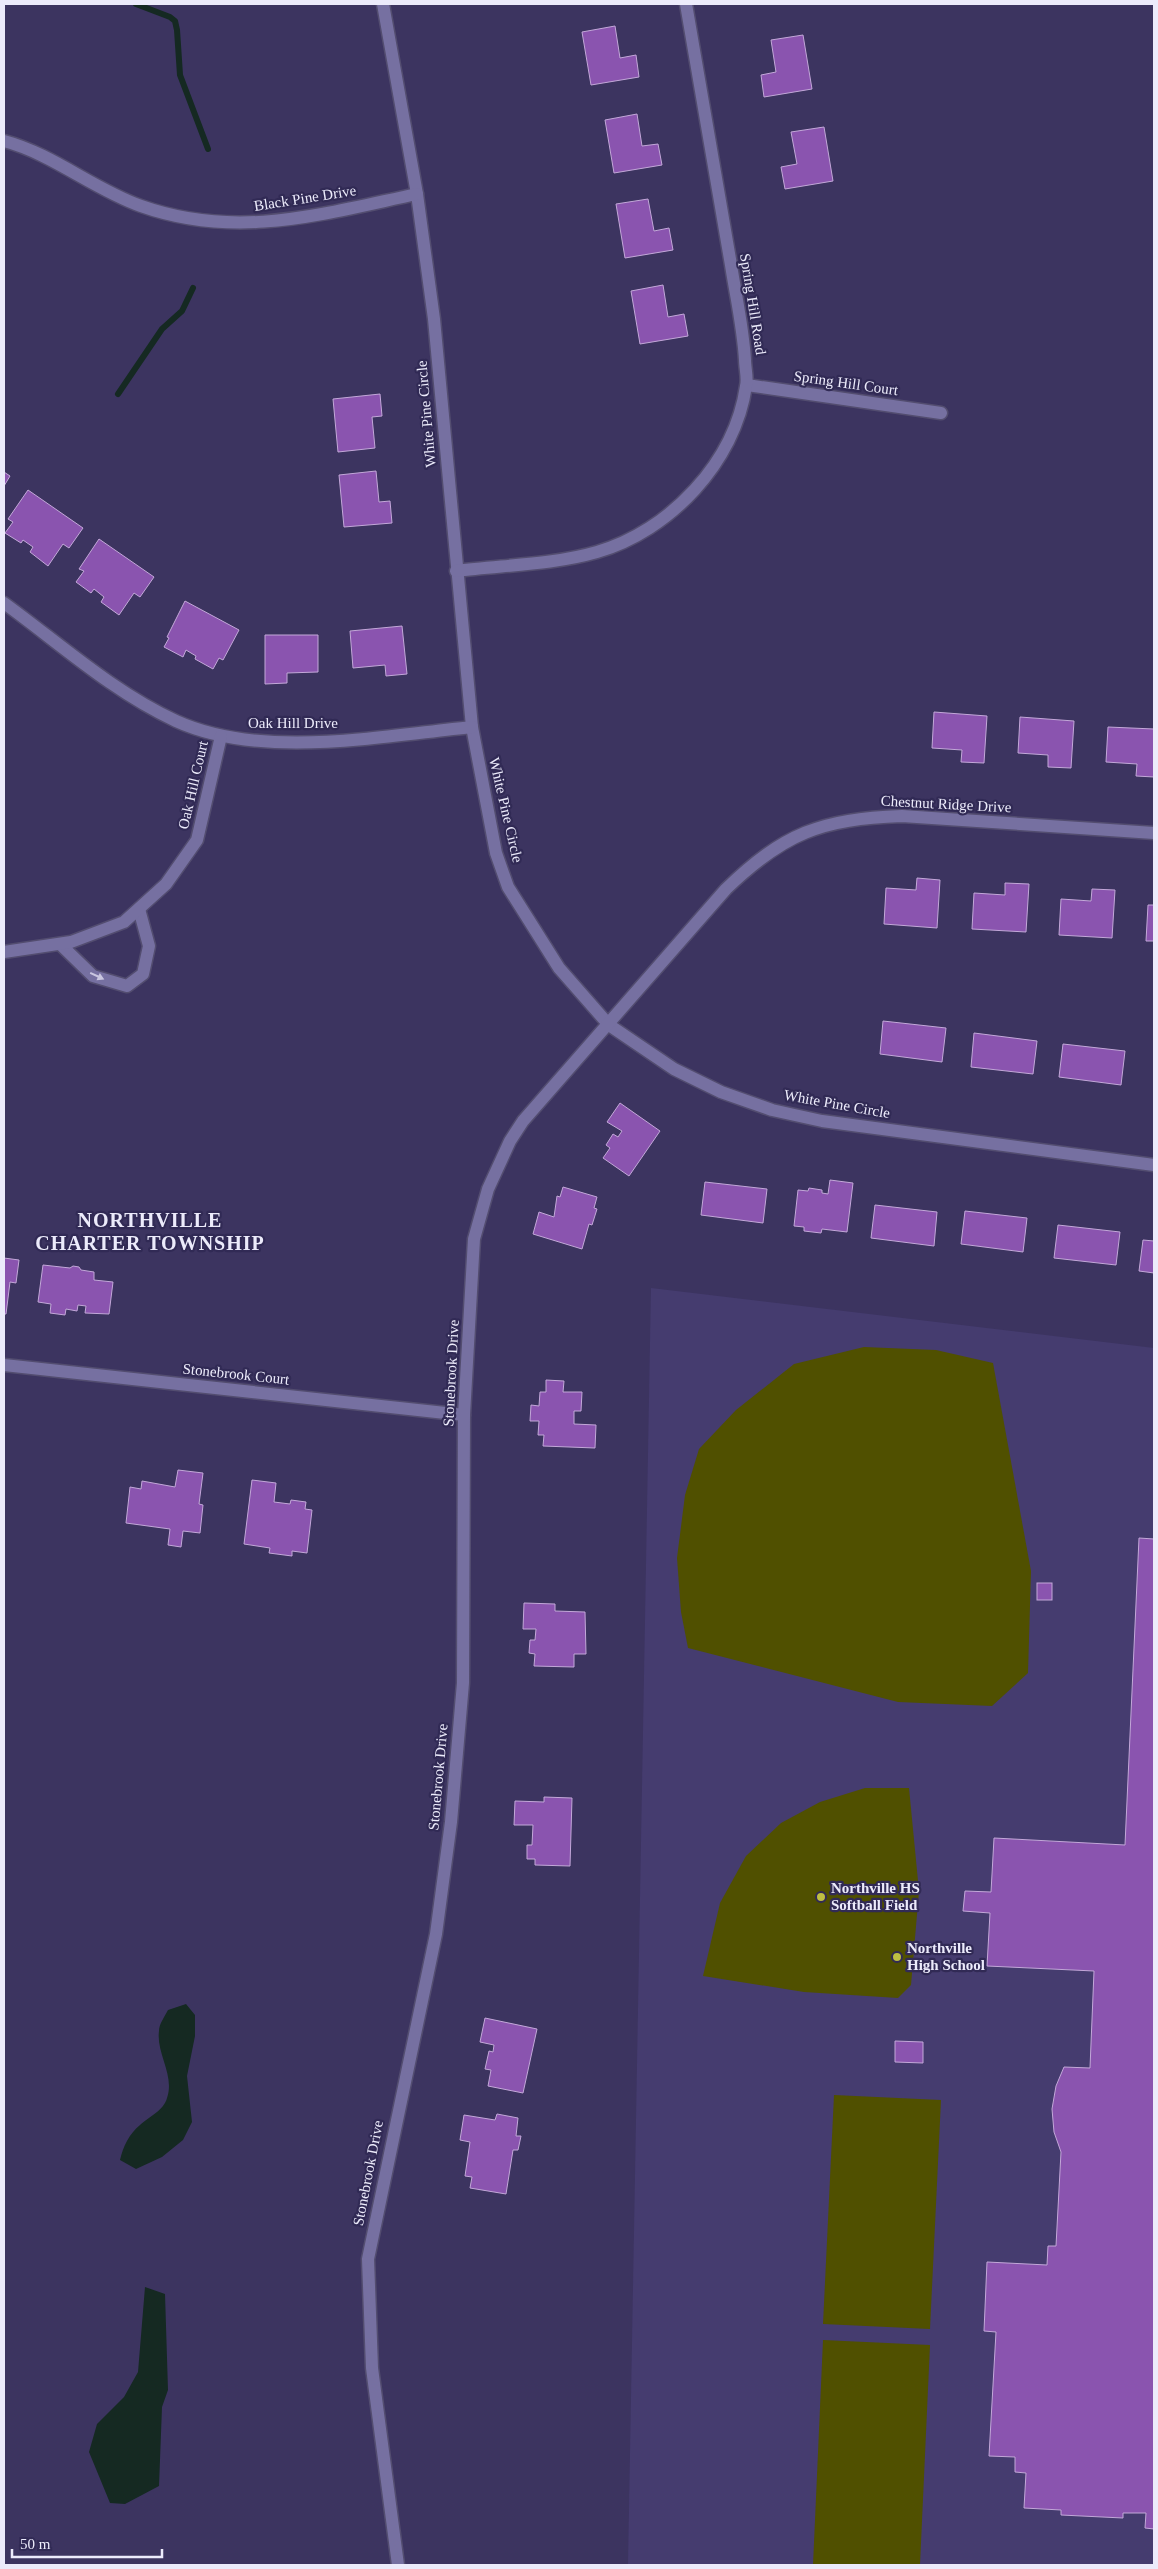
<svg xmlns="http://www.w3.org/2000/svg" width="1158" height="2569" font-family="'Times New Roman',serif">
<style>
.built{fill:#453c6f}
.green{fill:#505000}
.water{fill:#152922}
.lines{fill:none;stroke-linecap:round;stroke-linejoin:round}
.stream{stroke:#152922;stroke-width:6}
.building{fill:#8a54af;stroke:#c3a8d9}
.minor-casing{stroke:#534d70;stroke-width:15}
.minor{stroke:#7670a1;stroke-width:12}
.oneway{fill:#c9c6e0}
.poi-dot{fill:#bebf42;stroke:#312a55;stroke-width:2}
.labels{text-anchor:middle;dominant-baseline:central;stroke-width:4.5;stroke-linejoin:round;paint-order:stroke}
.street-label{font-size:15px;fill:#ecebfb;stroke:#312a55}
.poi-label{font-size:15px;font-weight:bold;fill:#ecebfb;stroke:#312a55;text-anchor:start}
.district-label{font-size:20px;font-weight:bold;letter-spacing:1px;fill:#ecebfb;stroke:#312a55}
</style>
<rect width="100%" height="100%" fill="#3c3460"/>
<path class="built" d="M 651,1288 L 1154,1348 L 1154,2565 L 628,2565 Z"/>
<g class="green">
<path d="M 864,1347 L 936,1350 L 993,1363 L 1031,1571 L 1028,1673 L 992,1706 L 898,1702 L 688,1648 L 681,1612 L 677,1558 L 685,1495 L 699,1449 L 736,1410 L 794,1364 Z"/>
<path d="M 865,1788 L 909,1788 L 919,1891 L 911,1985 L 898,1998 L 804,1992 L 703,1976 L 720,1903 L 746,1856 L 781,1823 L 820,1802 Z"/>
<path d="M 834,2095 L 941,2100 L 930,2329 L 823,2324 Z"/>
<path d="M 823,2340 L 930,2345 L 920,2565 L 813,2565 Z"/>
</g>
<g class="water">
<path d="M 186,2004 L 195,2015 L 195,2036 L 187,2076 L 192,2122 L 183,2140 L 162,2157 L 136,2169 L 120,2160 C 123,2147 129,2134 140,2125 C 149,2117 164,2110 167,2098 C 175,2075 156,2054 159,2031 C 159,2024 165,2016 168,2010 Z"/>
<path d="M 145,2287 L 165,2294 L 168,2390 L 162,2407 L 159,2486 L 125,2504 L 110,2503 L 89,2452 L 97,2424 L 124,2397 L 138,2372 Z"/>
</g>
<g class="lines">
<g class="stream">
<path d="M 136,4 L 170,17 L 175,21 L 177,30 L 180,75 L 208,149"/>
<path d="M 118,394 L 162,329 L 182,311 L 193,288"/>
</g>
</g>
<g class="building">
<path d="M 615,26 L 620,58 L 636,55 L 639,77 L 591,85 L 582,32 Z"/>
<path d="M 803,35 L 812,89 L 764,97 L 761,75 L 776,72 L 771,40 Z"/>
<path d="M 637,114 L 642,146 L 658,144 L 662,165 L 614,173 L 605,120 Z"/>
<path d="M 824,127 L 833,181 L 785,189 L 781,167 L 797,164 L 791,132 Z"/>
<path d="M 648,199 L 654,231 L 669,228 L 673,250 L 625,258 L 616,204 Z"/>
<path d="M 663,285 L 668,317 L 684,314 L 688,336 L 640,344 L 631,291 Z"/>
<path d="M 380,394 L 382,416 L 372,417 L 375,448 L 338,452 L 333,399 Z"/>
<path d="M 376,471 L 379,502 L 390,501 L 392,523 L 344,527 L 339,475 Z"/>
<path d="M 4,472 L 10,476 L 4,486 Z"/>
<path d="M 28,490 L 83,528 L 69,548 L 63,544 L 48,566 L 30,552 L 33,547 L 23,540 L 21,543 L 5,533 L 13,522 L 8,519 Z"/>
<path d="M 99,539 L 154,577 L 140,597 L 134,593 L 119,615 L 101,602 L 104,597 L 94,589 L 91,593 L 76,582 L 84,571 L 79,569 Z"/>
<path d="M 185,601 L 239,630 L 223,660 L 219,658 L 213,669 L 195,659 L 196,656 L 186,650 L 183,657 L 164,647 L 169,638 L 167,637 Z"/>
<path d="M 402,626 L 407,674 L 386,676 L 385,665 L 353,668 L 350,631 Z"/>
<path d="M 265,635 L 318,635 L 318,672 L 287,673 L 287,683 L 265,684 Z"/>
<path d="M 934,712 L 987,716 L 984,763 L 961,762 L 962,750 L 932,748 Z"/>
<path d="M 1020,717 L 1074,721 L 1071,768 L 1048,767 L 1048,755 L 1018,753 Z"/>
<path d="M 1108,727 L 1154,729 L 1154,777 L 1136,776 L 1137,764 L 1106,762 Z"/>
<path d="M 917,878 L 940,880 L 937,928 L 884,924 L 886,888 L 916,890 Z"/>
<path d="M 1005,883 L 1029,884 L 1026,932 L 972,929 L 974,893 L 1005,895 Z"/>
<path d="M 1092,889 L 1115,890 L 1112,938 L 1059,935 L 1061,899 L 1091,901 Z"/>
<path d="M 1148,905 L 1154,905 L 1154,941 L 1146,941 Z"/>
<path d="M 883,1021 L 946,1028 L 942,1062 L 880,1054 Z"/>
<path d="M 974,1033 L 1037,1041 L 1033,1074 L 971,1067 Z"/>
<path d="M 1063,1044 L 1125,1051 L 1121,1085 L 1059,1077 Z"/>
<path d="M 620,1103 L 660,1131 L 629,1176 L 603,1158 L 610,1148 L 606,1145 L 613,1134 L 618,1137 L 622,1131 L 607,1122 Z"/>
<path d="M 830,1180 L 853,1183 L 847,1232 L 822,1229 L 821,1233 L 804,1231 L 804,1227 L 794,1226 L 798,1190 L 808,1191 L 809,1188 L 822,1190 L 822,1193 L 828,1194 Z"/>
<path d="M 705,1182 L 767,1189 L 763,1223 L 701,1215 Z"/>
<path d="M 563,1187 L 597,1197 L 594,1208 L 597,1209 L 592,1225 L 589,1224 L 582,1249 L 533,1234 L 539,1212 L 554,1217 L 557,1196 L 560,1197 Z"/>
<path d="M 875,1205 L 937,1212 L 934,1246 L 871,1238 Z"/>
<path d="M 965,1211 L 1027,1218 L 1023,1252 L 961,1244 Z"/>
<path d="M 1058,1225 L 1120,1232 L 1116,1265 L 1054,1258 Z"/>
<path d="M 1143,1240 L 1154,1241 L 1154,1273 L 1139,1271 Z"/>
<path d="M 4,1258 L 19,1260 L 16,1283 L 10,1282 L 6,1314 L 4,1314 Z"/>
<path d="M 43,1265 L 70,1268 L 73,1266 L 79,1267 L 81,1270 L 94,1272 L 94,1280 L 113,1282 L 109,1314 L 85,1313 L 86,1306 L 78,1305 L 77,1311 L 66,1309 L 65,1315 L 50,1313 L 51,1304 L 38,1302 Z"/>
<path d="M 546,1380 L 564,1381 L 563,1392 L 582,1392 L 581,1411 L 574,1411 L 574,1424 L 596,1425 L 595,1448 L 543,1446 L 544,1435 L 538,1435 L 539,1421 L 530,1421 L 531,1405 L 539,1406 L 540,1392 L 546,1392 Z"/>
<path d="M 178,1470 L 203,1473 L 199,1504 L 203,1505 L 200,1533 L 183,1531 L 181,1547 L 168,1545 L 170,1529 L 126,1523 L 130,1487 L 141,1489 L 142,1481 L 175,1487 Z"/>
<path d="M 252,1480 L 276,1483 L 274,1502 L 290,1504 L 291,1500 L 306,1502 L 305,1509 L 312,1510 L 307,1553 L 292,1551 L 292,1556 L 269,1553 L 270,1548 L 244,1544 Z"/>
<path d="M 1139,1538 L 1154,1539 L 1154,2529 L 1145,2528 L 1146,2513 L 1123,2513 L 1123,2518 L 1061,2515 L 1061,2510 L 1024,2508 L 1026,2473 L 1015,2472 L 1015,2457 L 989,2456 L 996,2332 L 984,2331 L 987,2262 L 1047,2265 L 1048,2246 L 1056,2246 L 1061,2152 L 1054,2132 L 1052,2109 L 1056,2086 L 1064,2067 L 1090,2068 L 1094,1971 L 987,1966 L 990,1913 L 963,1911 L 965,1891 L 991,1892 L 994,1838 L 1125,1845 Z"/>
<rect x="1037" y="1583" width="15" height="17"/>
<path d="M 524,1603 L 555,1604 L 555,1611 L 585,1612 L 586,1654 L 574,1654 L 574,1667 L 534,1666 L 535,1654 L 529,1653 L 530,1640 L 535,1640 L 536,1629 L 523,1629 Z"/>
<path d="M 544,1797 L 572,1798 L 570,1866 L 535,1865 L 535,1859 L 527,1859 L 527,1845 L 532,1845 L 533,1825 L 514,1825 L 515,1801 L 544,1802 Z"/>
<path d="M 485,2018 L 537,2029 L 523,2093 L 488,2086 L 491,2070 L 485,2069 L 489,2051 L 493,2052 L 494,2045 L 480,2042 Z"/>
<path d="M 895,2041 L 923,2042 L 923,2063 L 895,2062 Z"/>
<path d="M 497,2114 L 518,2118 L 516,2136 L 521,2136 L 518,2150 L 513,2150 L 506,2194 L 470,2188 L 472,2177 L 465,2176 L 470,2142 L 460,2140 L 464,2115 L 495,2120 Z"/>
</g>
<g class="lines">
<defs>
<g id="minor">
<path d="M 383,4 L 417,194 L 434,319 L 472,727 L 496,853 L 508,887 L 559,968 L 609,1025 L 674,1069 L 721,1092 L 772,1110 L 822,1121 L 1154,1165"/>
<path d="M 4,141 C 53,154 93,189 141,206 C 237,240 322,214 417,194"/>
<path d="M 747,385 L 941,413"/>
<path d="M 456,571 C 502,565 552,565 597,552 C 670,531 735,462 746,386 C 748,378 745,368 745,360 C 743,327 736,297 731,265 C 716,178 701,91 686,4"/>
<path d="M 4,603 C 59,643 113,692 176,721 C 262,760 381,736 472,727"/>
<path d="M 60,944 L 93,976 L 127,986 L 143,974 L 149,946 L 139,909"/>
<path d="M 4,952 L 71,942 L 124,922 L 166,884 L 197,840 L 221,736"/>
<path d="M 4,1365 L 464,1415"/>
<path d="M 398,2565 L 372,2368 L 368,2259 L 436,1934 L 451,1822 L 463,1683 L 464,1415 L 474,1239 L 488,1189 L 510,1141 L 523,1121 L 726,889 C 784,833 821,819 902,816 L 1154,833"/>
</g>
</defs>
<use href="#minor" class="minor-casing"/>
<use href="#minor" class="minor"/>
</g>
<defs><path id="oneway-solid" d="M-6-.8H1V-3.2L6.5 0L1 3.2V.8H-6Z" transform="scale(1.25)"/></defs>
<use class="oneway" href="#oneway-solid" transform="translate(97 976) rotate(25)"/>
<g class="poi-dot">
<circle cx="821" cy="1897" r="5"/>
<circle cx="897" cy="1957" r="5"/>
</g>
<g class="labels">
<g class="street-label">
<text transform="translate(305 198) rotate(-9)">Black Pine Drive</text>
<text transform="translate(753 304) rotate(81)">Spring Hill Road</text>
<text transform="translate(846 383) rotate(8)">Spring Hill Court</text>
<text transform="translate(426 414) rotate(-95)">White Pine Circle</text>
<text x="293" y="723">Oak Hill Drive</text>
<text transform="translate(193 785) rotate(-77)">Oak Hill Court</text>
<text transform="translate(946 804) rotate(3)">Chestnut Ridge Drive</text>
<text transform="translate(506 810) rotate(77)">White Pine Circle</text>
<text transform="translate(837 1104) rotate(10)">White Pine Circle</text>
<text transform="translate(451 1373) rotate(-87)">Stonebrook Drive</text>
<text transform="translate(236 1374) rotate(6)">Stonebrook Court</text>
<text transform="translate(438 1777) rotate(-85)">Stonebrook Drive</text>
<text transform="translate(368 2173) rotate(-79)">Stonebrook Drive</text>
</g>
<g class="poi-label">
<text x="831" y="1888">Northville HS<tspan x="831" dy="17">Softball Field</tspan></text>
<text x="907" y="1948">Northville<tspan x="907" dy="17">High School</tspan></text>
</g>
<g class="district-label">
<text x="150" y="1220">NORTHVILLE<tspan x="150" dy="23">CHARTER TOWNSHIP</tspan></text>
</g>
</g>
<rect width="1158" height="2569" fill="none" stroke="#ecebfb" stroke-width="10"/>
<path d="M12 2549v8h150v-8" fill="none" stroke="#ecebfb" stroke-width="2.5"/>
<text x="20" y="2549" font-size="15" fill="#ecebfb" stroke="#312a55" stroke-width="4" paint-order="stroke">50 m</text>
</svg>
